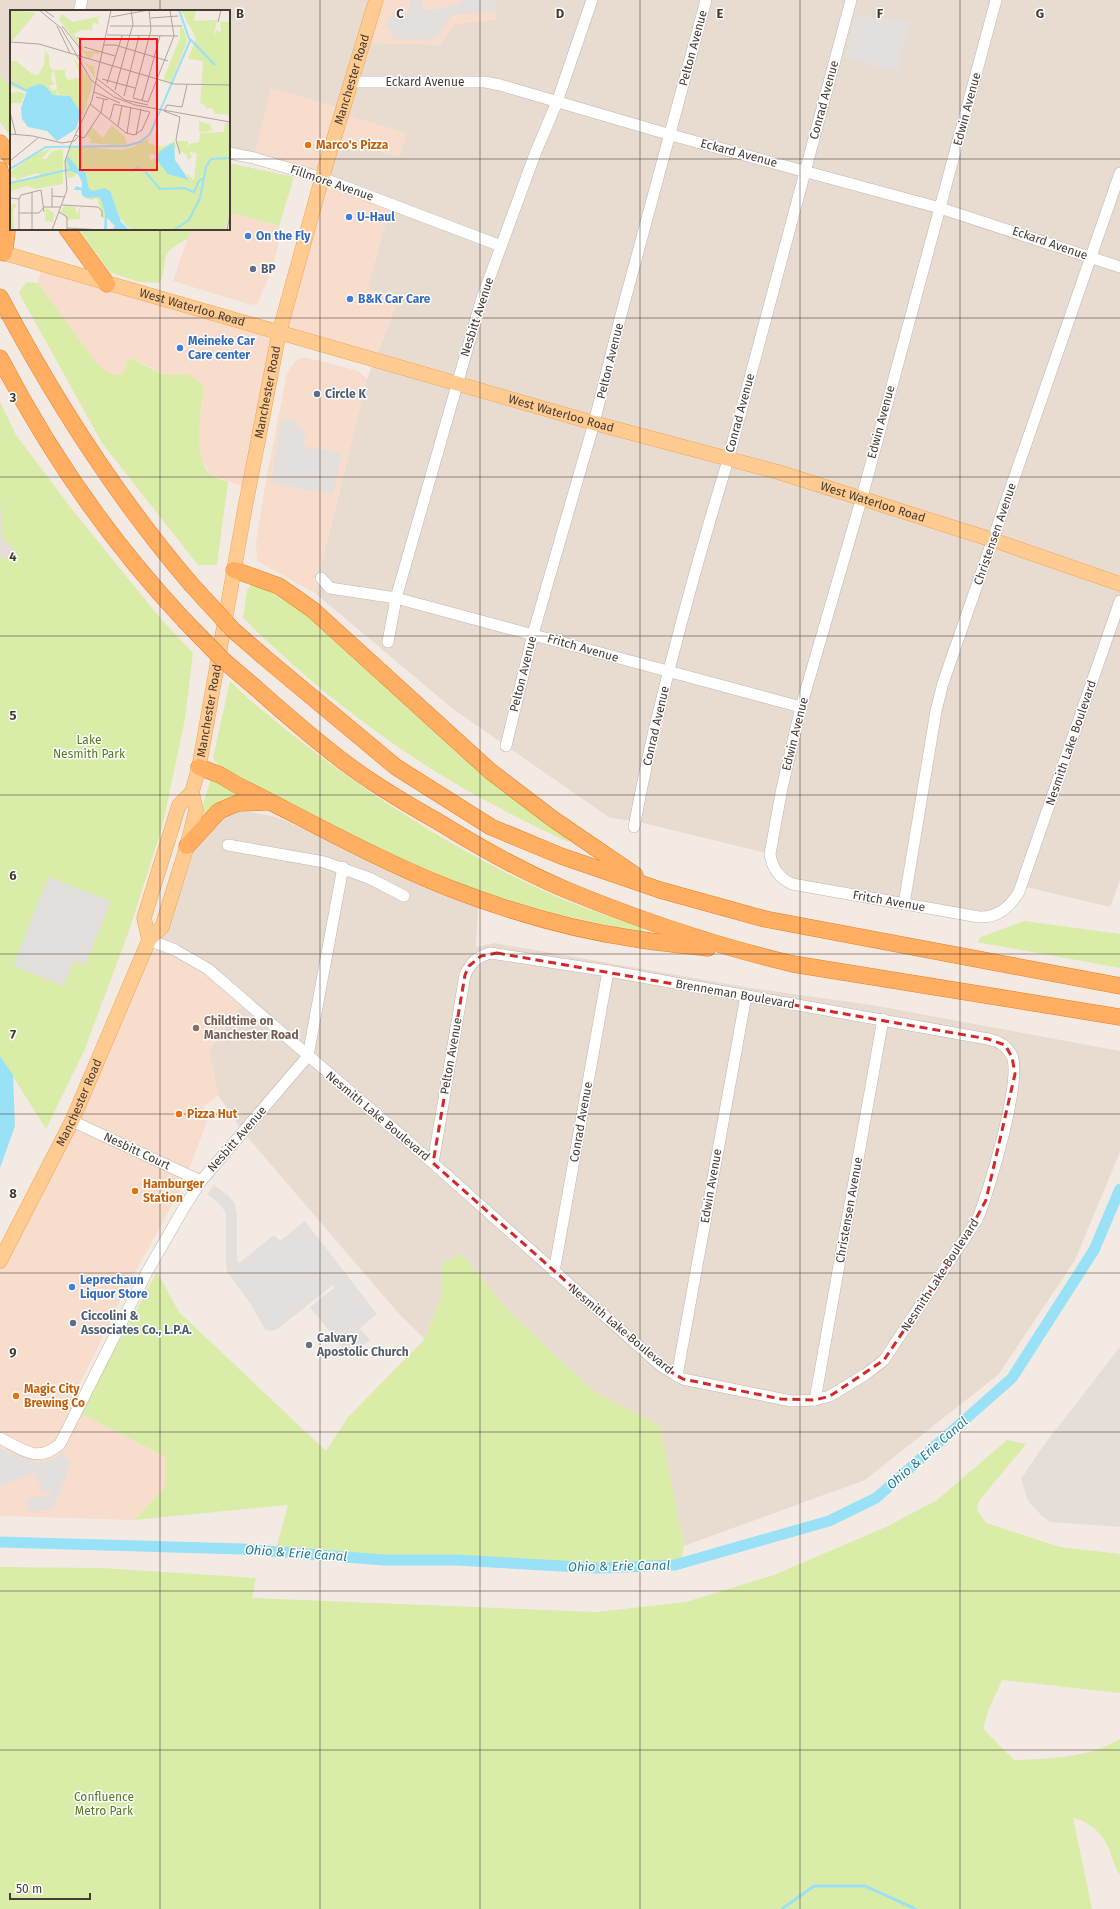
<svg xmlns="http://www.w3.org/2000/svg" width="1120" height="1909" font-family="'Fira Sans',sans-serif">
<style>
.residential{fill:#e8dcd1}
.commercial{fill:#f8ddcc}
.industrial{fill:#e5ddd8}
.green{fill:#d9eca8}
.parking{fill:#e3dfdc}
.water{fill:#99e1f6}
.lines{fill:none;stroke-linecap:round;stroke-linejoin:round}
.stream{stroke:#99e1f6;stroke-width:3}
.canal{stroke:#99e1f6;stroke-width:11}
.minor-casing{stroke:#c2b4a8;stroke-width:12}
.major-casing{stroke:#eea557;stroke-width:15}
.highway-casing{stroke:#ea7e26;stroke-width:17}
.minor{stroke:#fff;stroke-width:11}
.major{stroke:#ffcb90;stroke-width:14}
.highway{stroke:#ffae62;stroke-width:16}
.highway-bridge-casing{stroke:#ea7e26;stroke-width:17;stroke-linecap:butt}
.highway-bridge{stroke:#ffae62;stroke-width:16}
.marked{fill:none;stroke:#d62828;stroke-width:3;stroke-dasharray:8 5;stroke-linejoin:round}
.grid{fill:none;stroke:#463b33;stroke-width:1;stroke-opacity:0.55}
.food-dot{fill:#e8710a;stroke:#fff;stroke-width:1.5}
.shop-dot{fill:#3f7fe0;stroke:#fff;stroke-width:1.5}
.service-dot{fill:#5c6f8a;stroke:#fff;stroke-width:1.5}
.education-dot{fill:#8d6e63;stroke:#fff;stroke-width:1.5}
.worship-dot{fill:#6b7280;stroke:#fff;stroke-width:1.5}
.labels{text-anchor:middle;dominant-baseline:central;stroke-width:3;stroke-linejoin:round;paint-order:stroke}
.street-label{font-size:12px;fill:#463b33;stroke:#fff}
.food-label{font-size:12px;font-weight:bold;fill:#c56008;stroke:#fff;text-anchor:start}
.shop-label{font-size:12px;font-weight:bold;fill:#366cbe;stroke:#fff;text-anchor:start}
.service-label{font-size:12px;font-weight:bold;fill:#4e5e75;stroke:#fff;text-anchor:start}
.park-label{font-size:12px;fill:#547c22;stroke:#fff}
.education-label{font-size:12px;font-weight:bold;fill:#785e54;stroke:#fff;text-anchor:start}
.worship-label{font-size:12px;font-weight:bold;fill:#5b616d;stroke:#fff;text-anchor:start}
.water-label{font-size:13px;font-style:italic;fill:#1f7b98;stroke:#fff}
.inset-river{fill:none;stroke:#99e1f6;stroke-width:2}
.inset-road{fill:none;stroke:#aea59d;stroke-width:1}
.view{fill:#ff0e16;fill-opacity:0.15;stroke:#ff0e16;stroke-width:2}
.inset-edge{fill:none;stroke:#463b33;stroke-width:2}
.grid-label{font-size:13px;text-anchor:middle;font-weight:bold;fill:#463b33;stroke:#fff;stroke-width:3;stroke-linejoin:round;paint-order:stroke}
</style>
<rect width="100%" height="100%" fill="#f3ebe3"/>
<g class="residential">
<path d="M 0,0 L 1120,0 L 1120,880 L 1110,907 L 1022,886 L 989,917 L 792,884 L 770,854 L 635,821 L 610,818 L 453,709 L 315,593 L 321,578 L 320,570 L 367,379 L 398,300 L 367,288 L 391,204 L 254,158 L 229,153 L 229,11 L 11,11 L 11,89 L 0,75 Z"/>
<path d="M 226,807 L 276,817 L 478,904 L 476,947 L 495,943 L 751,988 L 872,1005 L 1120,1051 L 1120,1152 L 1075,1260 L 999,1374 L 865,1480 L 684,1546 L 659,1426 L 593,1391 L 507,1309 L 462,1254 L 441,1264 L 442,1294 L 425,1339 L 400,1315 L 243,1132 L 218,1095 L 209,1051 L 237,1010 L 245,1002 L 149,940 L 162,927 L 187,846 Z"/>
</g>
<g class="commercial">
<path d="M 376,0 L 495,0 L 496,20 L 455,24 L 440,45 L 364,43 Z"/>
<path d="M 271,88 L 343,109 L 342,114 L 407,133 L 399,157 L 335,138 L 322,178 L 391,204 L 367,287 L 398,300 L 374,360 L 279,334 L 249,489 L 211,475 L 202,460 L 198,435 L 204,388 L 183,373 L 172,376 L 159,372 L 146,365 L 129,358 L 123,374 L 113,375 L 97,364 L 38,283 L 42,264 L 279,333 L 322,178 L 254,158 Z"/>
<path d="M 229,212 L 279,226 L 280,237 L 274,263 L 258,303 L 251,305 L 173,281 L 191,229 L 229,229 Z"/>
<path d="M 304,357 L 359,371 L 367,379 L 320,569 L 321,578 L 315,593 L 257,561 L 256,543 L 266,480 L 287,373 L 295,361 Z"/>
<path d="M 149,940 L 175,950 L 245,1002 L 237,1010 L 209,1051 L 218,1095 L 203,1107 L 208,1119 L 183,1185 L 126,1289 L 69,1407 L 166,1457 L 165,1487 L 134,1520 L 0,1516 L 0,1261 Z"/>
</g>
<g class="industrial">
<path d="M 0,498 L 1,508 L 17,552 L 0,559 Z"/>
<path d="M 1120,1347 L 1120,1527 L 1051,1522 L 1043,1517 L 1028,1501 L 1021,1479 L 1041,1449 Z"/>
</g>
<g class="green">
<path d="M 0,75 L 11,89 L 11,137 L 0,122 Z"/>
<path d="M 229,163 L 294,177 L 279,226 L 229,212 Z"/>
<path d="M 78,229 L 191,229 L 188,239 C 156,254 170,256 160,283 L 139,282 L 110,272 Z"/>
<path d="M 26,282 L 38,283 L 97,364 L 113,375 L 123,374 L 129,358 C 139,362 151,369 160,373 C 182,380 183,364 204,388 C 201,409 192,459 211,475 C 215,478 223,480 228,482 L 217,565 L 198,565 L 102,443 L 19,293 Z"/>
<path d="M 0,402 L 16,435 L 74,512 L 161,619 L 193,653 L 185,719 L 162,828 L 129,931 L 84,1051 L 46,1129 L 0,1056 L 0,559 L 17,552 L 2,537 L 0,498 Z"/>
<path d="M 252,584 L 264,586 L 312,618 L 375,678 L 433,729 L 570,838 L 568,842 C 538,828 508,813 479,797 C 392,749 313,687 243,618 L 247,590 Z"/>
<path d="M 230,681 C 255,706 283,727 311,749 C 384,805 463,854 548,893 C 579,907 612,917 644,929 L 643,933 L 530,908 L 450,880 L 383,851 L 226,774 L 213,758 Z"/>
<path d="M 211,779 L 245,794 L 199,817 Z"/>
<path d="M 1024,921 L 1120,934 L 1120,968 L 977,942 L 981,937 Z"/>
<path d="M 462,1254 L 507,1309 L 593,1391 L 660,1426 L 684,1546 L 680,1564 L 597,1568 L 388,1560 L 275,1552 L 288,1505 L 134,1520 L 165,1487 L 166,1457 L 80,1413 L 157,1272 L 179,1312 L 326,1451 L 348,1417 L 425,1339 L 442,1294 L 441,1264 Z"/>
<path d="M 1007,1440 L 1026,1444 L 979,1501 L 977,1510 L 986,1523 L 1060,1547 L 1120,1554 L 1120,1693 L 1002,1680 L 988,1711 L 983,1729 L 1014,1760 C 1049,1759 1089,1758 1120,1739 L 1120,1875 C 1113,1865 1112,1853 1106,1843 C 1099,1830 1087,1821 1073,1818 L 1092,1909 L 0,1909 L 0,1567 L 102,1568 L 256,1578 L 252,1598 L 596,1612 L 686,1602 L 774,1575 L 886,1527 L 937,1500 Z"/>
</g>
<g class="parking">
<path d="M 409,0 L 421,0 L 424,9 L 428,11 L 451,6 L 461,2 L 463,0 L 495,0 L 496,12 L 453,14 L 434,40 L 392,39 L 390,29 L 386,25 L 389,17 L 409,12 Z"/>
<path d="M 857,16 L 872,16 L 872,19 L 912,19 L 897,71 L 845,58 Z"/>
<path d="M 281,419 L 299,422 L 298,429 L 306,430 L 303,446 L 342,453 L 333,494 L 271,483 Z"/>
<path d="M 48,877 L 111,901 L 85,966 L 74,961 L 64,986 L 13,966 Z"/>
<path d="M 214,1185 L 229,1196 L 235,1204 L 237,1215 L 237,1260 L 239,1263 L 274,1235 L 280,1241 L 305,1221 L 377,1314 L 360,1328 L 370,1340 L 346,1358 L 343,1354 L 345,1351 L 310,1307 L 334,1288 L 333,1285 L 276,1330 L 270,1331 L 265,1329 L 250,1303 L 227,1271 L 226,1264 L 226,1213 L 219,1203 L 207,1194 Z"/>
<path d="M 0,1447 L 14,1455 L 16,1452 L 35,1463 L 57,1458 L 63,1451 L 71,1463 L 53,1509 L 29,1512 L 25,1501 L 41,1495 L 45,1497 L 51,1494 L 51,1491 L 43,1493 L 35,1474 L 43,1470 L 0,1486 Z"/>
</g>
<path class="water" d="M 0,1056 L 13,1075 L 15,1126 L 0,1168 Z"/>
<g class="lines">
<path class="stream" d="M 782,1909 L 814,1886 L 865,1886 L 916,1909"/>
<path class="canal" d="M 0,1542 L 242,1549 L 384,1560 L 455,1560 L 597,1568 L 675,1565 L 829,1521 L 876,1498 L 1012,1378 L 1094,1250 L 1120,1189"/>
<defs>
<g id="minor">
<path d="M 996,0 L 862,497 L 801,707 L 782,788 L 770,854 C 772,868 779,878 792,884 L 979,917 C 998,918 1010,907 1019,892 L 1120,601"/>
<path d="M 79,11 L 82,0"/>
<path d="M 351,82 L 485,82 L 500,85 L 671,135 L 940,208 L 1120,267"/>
<path d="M 229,153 L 254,158 L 322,178 L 501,246"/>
<path d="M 321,578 L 330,588 L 396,598 L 801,707"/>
<path d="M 388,642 L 396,598 L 481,301 L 535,154 L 557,102 L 592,0"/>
<path d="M 506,746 L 533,634 L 594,423 L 621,315 L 706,0"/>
<path d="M 634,827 C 640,796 646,765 653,735 C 675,643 700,551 728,460 L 851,0"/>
<path d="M 228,845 L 324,862 L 369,878 L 404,896"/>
<path d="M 904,904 L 936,711 L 943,683 L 1120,173"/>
<path d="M 149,940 L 175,950 L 208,969 L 433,1163 L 661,1366 L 683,1379 L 791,1401 L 815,1400 L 830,1396 L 866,1374 L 884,1360 L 977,1220 C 989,1192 1022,1081 1012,1056 C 1007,1045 998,1041 988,1039 L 608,971 L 490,953 C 477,957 471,962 465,975 L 433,1163"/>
<path d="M 72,1121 L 201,1181"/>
<path d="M 554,1272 L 608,971"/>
<path d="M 677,1376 L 746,996"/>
<path d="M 815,1400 L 883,1019"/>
<path d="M 0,1438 C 22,1449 37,1464 60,1444 L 147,1272 L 185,1206 L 201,1181 L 308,1056 L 343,867"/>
</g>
<g id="major">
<path id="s1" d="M 0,252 L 594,423 L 778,472 L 993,540 L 1120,584"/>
<path d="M 149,940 L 144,918 L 179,805 L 192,792"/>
<path id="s2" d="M 0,1261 L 72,1121 L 149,940 L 162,927 L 187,846 L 196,810 L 192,792 L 199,767 L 245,508 L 279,333 L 322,178 L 376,0"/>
</g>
<g id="highway">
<path d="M 0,143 L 11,157"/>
<path d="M 0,170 C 9,200 10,222 4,253"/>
<path d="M 67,229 L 107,284"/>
<path d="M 0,297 C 54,399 115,495 190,583"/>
<path d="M 0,358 C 49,453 111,542 184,620"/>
<path d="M 234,570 L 279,586 L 313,610 L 490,771 L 553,819 L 635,875"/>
<path d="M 264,657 L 396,767 L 491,827 L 561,856 L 660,890 L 765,919 L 1120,986"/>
<path d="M 257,689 C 285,714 314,739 344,762 C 373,784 405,803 437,821 C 479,847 523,872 569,891 C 642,921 717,946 793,964 L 1120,1017"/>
<path d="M 199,767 L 220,775 L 237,785 C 307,820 376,859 449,888 C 508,911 573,930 636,939 C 660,943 684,945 708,948"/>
<path d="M 187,846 L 219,811 L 238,803 L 268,802"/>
</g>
</defs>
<use href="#minor" class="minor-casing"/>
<use href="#major" class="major-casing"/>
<use href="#highway" class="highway-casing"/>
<use href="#minor" class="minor"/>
<use href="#major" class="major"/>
<use href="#highway" class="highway"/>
<defs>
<g id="highway-bridge">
<path d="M 190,583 L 233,630 L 264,657"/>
<path d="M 184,620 L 223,660 L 257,689"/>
</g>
</defs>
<use href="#highway-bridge" class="highway-bridge-casing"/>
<use href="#highway-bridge" class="highway-bridge"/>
</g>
<path class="marked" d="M 497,953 L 988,1039 L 1005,1045 L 1012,1057 L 1015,1074 L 986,1200 L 964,1241 L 884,1360 L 830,1396 L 815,1400 L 781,1399 L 683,1379 L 661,1366 L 433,1163 L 465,975 L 469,966 L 481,956 Z"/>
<path class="grid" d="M 160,0 L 160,11M 320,0 L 320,1909M 480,0 L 480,1909M 640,0 L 640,1909M 800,0 L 800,1909M 960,0 L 960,1909M 0,159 L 11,159M 229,159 L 1120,159M 160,229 L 160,1909M 0,318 L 1120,318M 0,477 L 1120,477M 0,636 L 1120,636M 0,795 L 1120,795M 0,954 L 1120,954M 0,1114 L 1120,1114M 0,1273 L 1120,1273M 0,1432 L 1120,1432M 0,1591 L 1120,1591M 0,1750 L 1120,1750"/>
<g class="food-dot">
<circle cx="308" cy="145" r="4"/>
<circle cx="179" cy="1114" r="4"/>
<circle cx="135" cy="1191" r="4"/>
<circle cx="16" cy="1396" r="4"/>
</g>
<g class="shop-dot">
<circle cx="349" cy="217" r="4"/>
<circle cx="248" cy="236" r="4"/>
<circle cx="350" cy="299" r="4"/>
<circle cx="180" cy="348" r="4"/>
<circle cx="72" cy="1287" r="4"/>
</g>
<g class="service-dot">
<circle cx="253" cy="269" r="4"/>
<circle cx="317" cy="394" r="4"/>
<circle cx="73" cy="1323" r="4"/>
</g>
<circle class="education-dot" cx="196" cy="1028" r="4"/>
<circle class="worship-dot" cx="309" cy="1345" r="4"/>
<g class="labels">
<g class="street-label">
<text transform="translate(693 48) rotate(-75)">Pelton Avenue</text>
<text stroke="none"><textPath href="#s2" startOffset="1244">Manchester Road</textPath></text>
<text x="425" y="82">Eckard Avenue</text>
<text transform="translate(824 100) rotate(-75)">Conrad Avenue</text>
<text transform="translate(967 109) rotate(-75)">Edwin Avenue</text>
<text transform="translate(739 153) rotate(15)">Eckard Avenue</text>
<text transform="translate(332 183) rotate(19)">Fillmore Avenue</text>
<text transform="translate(1050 243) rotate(19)">Eckard Avenue</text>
<text stroke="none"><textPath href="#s1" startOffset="200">West Waterloo Road</textPath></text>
<text transform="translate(477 317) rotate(-72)">Nesbitt Avenue</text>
<text transform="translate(610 361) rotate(-76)">Pelton Avenue</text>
<text stroke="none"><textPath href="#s2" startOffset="920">Manchester Road</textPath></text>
<text stroke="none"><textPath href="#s1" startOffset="584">West Waterloo Road</textPath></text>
<text transform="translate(740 413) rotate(-75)">Conrad Avenue</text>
<text transform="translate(881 422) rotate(-75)">Edwin Avenue</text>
<text stroke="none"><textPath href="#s1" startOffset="908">West Waterloo Road</textPath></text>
<text transform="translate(995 534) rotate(-71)">Christensen Avenue</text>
<text transform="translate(583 648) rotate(16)">Fritch Avenue</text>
<text transform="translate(523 674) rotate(-76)">Pelton Avenue</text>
<text stroke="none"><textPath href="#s2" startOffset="596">Manchester Road</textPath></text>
<text transform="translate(656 726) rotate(-77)">Conrad Avenue</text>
<text transform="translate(795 734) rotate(-76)">Edwin Avenue</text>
<text transform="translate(1071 743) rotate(-71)">Nesmith Lake Boulevard</text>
<text transform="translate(889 901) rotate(10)">Fritch Avenue</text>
<text transform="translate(735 994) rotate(10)">Brenneman Boulevard</text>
<text transform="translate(451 1056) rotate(-80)">Pelton Avenue</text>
<text stroke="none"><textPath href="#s2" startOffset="177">Manchester Road</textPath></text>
<text transform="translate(378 1116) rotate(40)">Nesmith Lake Boulevard</text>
<text transform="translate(581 1122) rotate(-80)">Conrad Avenue</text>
<text transform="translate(237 1139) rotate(-49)">Nesbitt Avenue</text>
<text transform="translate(137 1151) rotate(25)">Nesbitt Court</text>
<text transform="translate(711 1186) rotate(-80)">Edwin Avenue</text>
<text transform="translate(849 1210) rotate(-80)">Christensen Avenue</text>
<text transform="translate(940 1275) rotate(-57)">Nesmith Lake Boulevard</text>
<text transform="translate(621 1329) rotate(40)">Nesmith Lake Boulevard</text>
</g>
<g class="food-label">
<text x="316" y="145">Marco's Pizza</text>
<text x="187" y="1114">Pizza Hut</text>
<text x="143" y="1184">Hamburger<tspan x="143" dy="14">Station</tspan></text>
<text x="24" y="1389">Magic City<tspan x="24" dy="14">Brewing Co</tspan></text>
</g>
<g class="shop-label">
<text x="357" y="217">U-Haul</text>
<text x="256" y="236">On the Fly</text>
<text x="358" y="299">B&amp;K Car Care</text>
<text x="188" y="341">Meineke Car<tspan x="188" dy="14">Care center</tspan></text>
<text x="80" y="1280">Leprechaun<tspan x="80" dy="14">Liquor Store</tspan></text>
</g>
<g class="service-label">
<text x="261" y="269">BP</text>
<text x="325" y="394">Circle K</text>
<text x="81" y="1316">Ciccolini &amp;<tspan x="81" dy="14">Associates Co., L.P.A.</tspan></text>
</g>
<g class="park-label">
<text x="89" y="740">Lake<tspan x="89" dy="14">Nesmith Park</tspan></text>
<text x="104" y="1797">Confluence<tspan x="104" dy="14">Metro Park</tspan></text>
</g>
<g class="education-label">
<text x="204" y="1021">Childtime on<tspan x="204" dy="14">Manchester Road</tspan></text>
</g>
<g class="worship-label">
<text x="317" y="1338">Calvary<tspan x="317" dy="14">Apostolic Church</tspan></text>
</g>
<g class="water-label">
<text transform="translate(927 1453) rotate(-41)">Ohio &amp; Erie Canal</text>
<text transform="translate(296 1553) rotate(4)">Ohio &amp; Erie Canal</text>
<text transform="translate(619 1566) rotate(-1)">Ohio &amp; Erie Canal</text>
</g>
</g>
<g transform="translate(10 10)">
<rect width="220" height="220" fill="#f3ebe3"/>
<path d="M 0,0 L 26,3 L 2,31 L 0,31 ZM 171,0 L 186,0 L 184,11 L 207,10 L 204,26 L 207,20 L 211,23 L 210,12 L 220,12 L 220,108 L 217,104 L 205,104 L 202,98 L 197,99 L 193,93 L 190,94 L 193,51 L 178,49 L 186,28 ZM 52,4 L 62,12 L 91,6 L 88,8 L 89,15 L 83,12 L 82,20 L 71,20 L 64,24 L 75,41 L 90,41 L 89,45 L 84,43 L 81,49 L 78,48 L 49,9 ZM 170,18 L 173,18 L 177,28 L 176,35 L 161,72 L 154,71 L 155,65 L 170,28 ZM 35,41 L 39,45 L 39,56 L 43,60 L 41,70 L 45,74 L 39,76 L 43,81 L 47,79 L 44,60 L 55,60 L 55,66 L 58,70 L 71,67 L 63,47 L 83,74 L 73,106 L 60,86 L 49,85 L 47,79 L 47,85 L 43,85 L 35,78 L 18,78 L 17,82 L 0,76 L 0,51 L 6,51 L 22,64 L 28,65 L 34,55 ZM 72,49 L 78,55 L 84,56 L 85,68 ZM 9,82 L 15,84 L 11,93 L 0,93 L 0,83 ZM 189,111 L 201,115 L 202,121 L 189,122 ZM 215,113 L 220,113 L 220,203 L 215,220 L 121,220 L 114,213 L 112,209 L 93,209 L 87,188 L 81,190 L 72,185 L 72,172 L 68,164 L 65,162 L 66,166 L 58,168 L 55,151 L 61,136 L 111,140 L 123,137 L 139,128 L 138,133 L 152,137 L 165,131 L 166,138 L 163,142 L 163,132 L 148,145 L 139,144 L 140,150 L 147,148 L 172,167 L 179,169 L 175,162 L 184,170 L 187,143 L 179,142 L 182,147 L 177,150 L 177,145 L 168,140 L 167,131 L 178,131 L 177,140 L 179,134 L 189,132 L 190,123 L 214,122 ZM 102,115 L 115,127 L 117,136 L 79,133 L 82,129 L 76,126 L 81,116 L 93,128 ZM 41,138 L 32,149 L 36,149 L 42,141 L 53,139 L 53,174 L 25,179 L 16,176 L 0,182 L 0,173 L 32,166 L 27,163 L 6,170 L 6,167 L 2,167 L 0,170 L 0,162 L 25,144 ZM 0,194 L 7,194 L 3,201 L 4,220 L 0,220 ZM 54,196 L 65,197 L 67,205 L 70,197 L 73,197 L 70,199 L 70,209 L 58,210 L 51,202 ZM 36,198 L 44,203 L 43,212 L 35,211 Z" fill="#d9eca8"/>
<path d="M 29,74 L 34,75 L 43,85 L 60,86 L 71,103 L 66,119 L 47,131 L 37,121 L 18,117 L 12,109 L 11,98 L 18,78 ZM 164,132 L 165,150 L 179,170 L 158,164 L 147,150 L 149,142 ZM 58,146 L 70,161 L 75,161 L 79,179 L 83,181 L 95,178 L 100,181 L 111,212 L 119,220 L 102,220 L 105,216 L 97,208 L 97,219 L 94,220 L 95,203 L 90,187 L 76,188 L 72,185 L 71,180 L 64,180 L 66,176 L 72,178 L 72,172 L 68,164 L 61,161 L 56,150 Z" fill="#99e1f6"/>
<path class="inset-river" d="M 180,29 L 205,55M 0,72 L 17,81M 0,159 L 36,137 L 116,136 L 130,132 L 140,124 L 180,31 L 169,0M 122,161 L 126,158 L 134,160 L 150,179 L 174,178 L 184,182 L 189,171 L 194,168M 0,173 L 62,159M 164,220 L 179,210 L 190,188 L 196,157 L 201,149 L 220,148"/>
<path class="inset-road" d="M 29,0 L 51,18 L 81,70 L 104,87 L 125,95 L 220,112M 34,0 L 44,7M 139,0 L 141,20 L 123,88 L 138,92 L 164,26 L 160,0M 101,7 L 139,0M 141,8 L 168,6M 208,12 L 211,0M 47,16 L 60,43M 52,16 L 69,37 L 71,46M 100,16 L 172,16M 97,25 L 168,26M 67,28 L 95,29M 0,32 L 29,34 L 164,74 L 220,75M 94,35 L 105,35 L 158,51M 74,37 L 105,46M 86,68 L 115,90M 92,69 L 125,78M 97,73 L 112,26M 105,80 L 123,14 L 121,0M 84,82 L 110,93M 114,86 L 129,26M 86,87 L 98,90M 115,90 L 138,95M 132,91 L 150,26M 80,94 L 116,123 L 124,125 L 132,120 L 140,102 L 104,94 L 100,109M 0,102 L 6,125M 108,116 L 112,96M 117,123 L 121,97M 0,124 L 23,126 L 52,133 L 64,131 L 68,127M 65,125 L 74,128 L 91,102 L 94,89M 126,125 L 131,99M 59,138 L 82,90 L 101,0M 170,144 L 166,130 L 170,107 L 154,101 L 157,95 L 172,97 L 177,75M 0,151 L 28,128M 22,182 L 22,220M 42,186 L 55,187M 0,188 L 9,189 L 11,185 L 31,180 L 34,202M 52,195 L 88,197 L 92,201 L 92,207M 42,197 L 42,178M 49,202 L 57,207 L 57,219M 9,203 L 29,203 L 34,197 L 51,197M 57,218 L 93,220M 9,220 L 9,189M 42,220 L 57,180 L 55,151 L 60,137M 217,220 L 220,204"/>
<path class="view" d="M 70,29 L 147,29 L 147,160 L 70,160 Z"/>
<rect width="220" height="220" class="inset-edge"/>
</g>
<g class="grid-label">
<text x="240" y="18">B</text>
<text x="400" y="18">C</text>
<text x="560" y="18">D</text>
<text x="720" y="18">E</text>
<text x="880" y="18">F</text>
<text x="1040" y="18">G</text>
<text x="13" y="402">3</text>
<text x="13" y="561">4</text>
<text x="13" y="720">5</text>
<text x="13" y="880">6</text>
<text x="13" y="1039">7</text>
<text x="13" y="1198">8</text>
<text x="13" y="1357">9</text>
</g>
<path d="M10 1893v6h80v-6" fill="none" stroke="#463b33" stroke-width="2"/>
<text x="16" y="1893" font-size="12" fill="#463b33" stroke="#ffffff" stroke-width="3" paint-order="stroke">50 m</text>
</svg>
